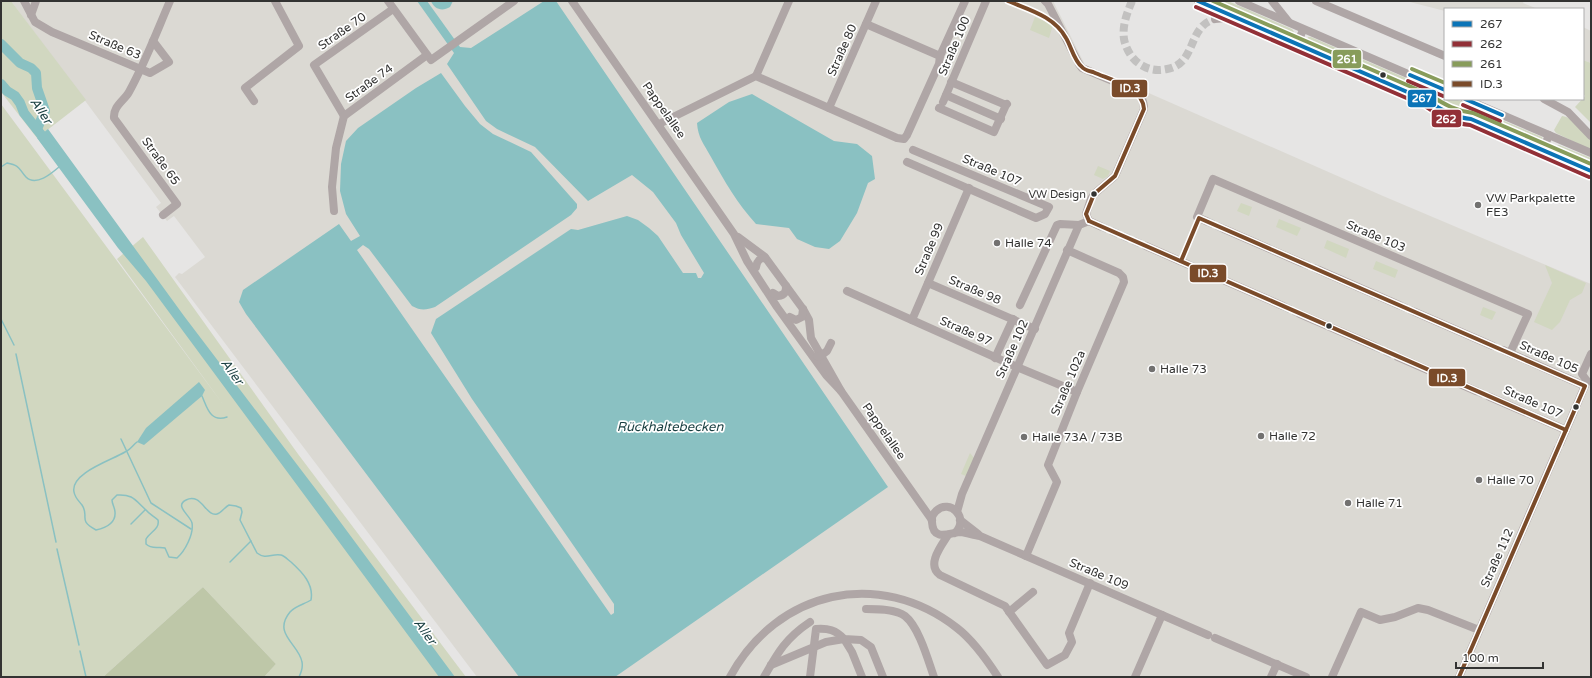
<svg xmlns="http://www.w3.org/2000/svg" width="1592" height="678" font-family="'Varela Round',sans-serif">
<style>
.built{fill:#dbd9d3}
.green{fill:#d1d7c0}
.forest{fill:#bec7a8}
.water{fill:#8ac1c2}
.lines{fill:none;stroke-linecap:round;stroke-linejoin:round}
.stream{stroke:#8ac1c2;stroke-width:1.5}
.river{stroke:#8ac1c2;stroke-width:10}
.minor-tunnel{stroke:#c2c1c0;stroke-width:8;stroke-dasharray:8 4;stroke-linecap:butt}
.minor{stroke:#afa6a6;stroke-width:8}
.bus-1-casing{stroke:#fff;stroke-width:7}
.bus-2-casing{stroke:#fff;stroke-width:7}
.bus-3-casing{stroke:#fff;stroke-width:7}
.bus-4-casing{stroke:#fff;stroke-width:7}
.bus-1{stroke:#0b74b7;stroke-width:4}
.bus-2{stroke:#923037;stroke-width:4}
.bus-3{stroke:#889c5b;stroke-width:4}
.bus-4{stroke:#7a4b2a;stroke-width:4}
.bus-dot{fill:#333332;stroke:#fff;stroke-width:1.5}
.poi-dot{fill:#727170;stroke:#fff;stroke-width:1.5}
.labels{text-anchor:middle;dominant-baseline:central;stroke-width:3.5;stroke-linejoin:round;paint-order:stroke}
.bus-label{font-size:11px;fill:#333332;stroke:#fff;text-anchor:end}
.street-label{font-size:12px;fill:#333332;stroke:#fff}
.poi-label{font-size:12px;fill:#333332;stroke:#fff;text-anchor:start}
.water-label{font-size:13px;font-style:italic;fill:#183e40;stroke:#fff}
.line-badge{stroke:#fff;stroke-width:1.5}
.badge-label{font-size:11px;text-anchor:middle;font-weight:bold;fill:#fff}
</style>
<rect width="100%" height="100%" fill="#e6e5e4"/>
<g class="built">
<path d="M 11,1 L 1053,1 L 1085,65 L 1383,196 L 1591,284 L 1591,677 L 477,677 L 175,277 L 179,273 L 182,274 L 205,257 L 174,216 L 167,221 L 156,207 L 161,203 Z"/>
<path d="M 1406,1 L 1524,1 L 1523,3 L 1538,9 L 1445,9 L 1445,11 Z"/>
<path d="M 1583,27 L 1591,31 L 1591,63 L 1583,60 Z"/>
</g>
<g class="green">
<path d="M 1,1 L 11,1 L 86,100 L 37,138 L 1,92 Z"/>
<path d="M 1215,1 L 1228,1 L 1292,29 L 1294,32 L 1290,36 L 1287,36 L 1246,18 L 1229,7 Z"/>
<path d="M 1035,17 L 1053,25 L 1049,38 L 1030,30 Z"/>
<path d="M 1308,37 L 1311,37 L 1445,95 L 1445,99 C 1455,99 1470,101 1476,110 L 1475,113 L 1469,115 L 1308,45 L 1306,43 Z"/>
<path d="M 1583,60 L 1591,63 L 1591,123 L 1575,107 L 1585,96 L 1583,94 Z"/>
<path d="M 1,104 L 225,407 L 117,259 L 143,237 L 298,454 L 466,677 L 264,677 L 276,664 L 203,587 L 103,677 L 1,677 Z"/>
<path d="M 1490,115 L 1542,137 L 1543,140 L 1540,145 L 1491,124 L 1487,121 L 1487,118 Z"/>
<path d="M 1562,116 C 1570,116 1589,132 1591,140 C 1592,143 1591,148 1591,150 L 1556,133 L 1554,130 Z"/>
<path d="M 1559,145 L 1591,158 L 1591,167 L 1559,153 L 1555,148 L 1556,146 Z"/>
<path d="M 1098,166 L 1110,171 L 1108,176 L 1103,179 L 1094,175 Z"/>
<path d="M 1241,203 L 1252,207 L 1249,216 L 1237,211 Z"/>
<path d="M 1279,219 L 1301,228 L 1297,236 L 1276,227 Z"/>
<path d="M 1327,240 L 1349,249 L 1346,258 L 1324,248 Z"/>
<path d="M 1376,261 L 1398,270 L 1395,278 L 1373,269 Z"/>
<path d="M 1545,265 L 1586,283 L 1582,293 L 1570,300 L 1560,322 L 1552,330 L 1534,322 L 1552,283 Z"/>
<path d="M 1483,307 L 1496,312 L 1492,320 L 1480,315 Z"/>
<path d="M 970,453 L 974,458 L 966,476 L 961,474 Z"/>
</g>
<path class="forest" d="M 203,587 L 276,664 L 264,677 L 103,677 Z"/>
<g class="water">
<path d="M 417,1 L 427,1 L 460,47 L 471,48 L 544,1 L 556,1 L 888,487 L 615,677 L 519,677 L 246,314 L 239,302 L 243,290 L 339,224 L 351,241 L 360,236 L 346,214 L 340,191 L 341,164 L 346,141 L 358,128 L 416,88 L 441,73 L 465,106 L 480,124 L 493,134 L 531,152 L 577,204 L 577,208 L 571,215 L 435,307 C 426,310 421,311 412,306 L 369,249 L 363,245 L 357,250 L 611,615 L 614,613 L 614,604 L 472,399 L 431,333 L 436,319 L 571,229 L 578,230 L 627,216 L 638,220 L 649,228 L 658,236 L 683,273 L 696,273 L 698,278 L 701,278 L 704,273 L 681,235 L 676,223 L 653,192 L 632,175 L 588,201 L 535,147 L 497,129 L 486,121 L 447,64 L 454,53 Z"/>
<path d="M 431,1 L 453,1 L 450,7 C 442,12 434,9 431,1 Z"/>
<path d="M 752,94 L 834,141 L 857,144 L 872,156 L 875,179 L 868,183 L 857,213 L 840,241 L 829,249 L 815,247 L 797,239 L 789,228 L 756,224 C 737,203 725,182 711,157 C 704,144 698,138 697,123 L 729,102 Z"/>
<path d="M 48,129 L 184,316 L 324,500 L 455,677 L 439,677 L 146,281 L 118,248 L 37,138 Z"/>
<path d="M 199,382 L 205,390 L 202,396 L 144,445 L 137,442 L 146,428 Z"/>
</g>
<g class="lines">
<g class="stream">
<path d="M 1,167 L 7,163 C 21,166 18,168 26,177 C 36,187 52,173 59,167"/>
<path d="M 1,319 L 14,345"/>
<path d="M 16,354 L 56,542"/>
<path d="M 202,396 C 207,407 210,423 227,417"/>
<path d="M 121,439 L 151,503 L 191,529"/>
<path d="M 137,442 C 133,445 130,450 125,452 C 112,460 70,473 74,492 C 75,498 79,501 82,505 C 90,517 77,520 96,530 C 105,528 116,523 115,512 C 115,508 112,504 112,500 L 117,495 C 133,494 135,500 146,510 C 149,514 154,516 158,520 C 160,529 150,532 146,539 L 146,544 C 152,550 159,546 165,548 L 169,557 L 177,558 C 185,551 194,534 192,523 C 190,515 174,506 186,500 C 201,492 206,517 217,514 C 221,513 225,507 229,505 L 236,506 L 241,508 L 242,512 L 240,520 L 257,553 C 266,560 272,553 281,555 C 285,556 288,560 291,562 C 302,572 314,584 311,600 C 305,604 295,606 290,612 C 272,634 299,644 302,662 C 303,667 301,673 299,677"/>
<path d="M 131,524 L 145,510"/>
<path d="M 57,549 L 79,645"/>
<path d="M 230,562 L 251,541"/>
<path d="M 80,651 L 86,677"/>
</g>
<g class="river">
<path d="M 1,44 L 20,63 L 31,68 L 36,73 L 37,88 L 45,111 L 37,129"/>
<path d="M 1,84 L 7,91 L 15,96 L 20,103 L 24,113 L 50,146"/>
</g>
<g class="minor-tunnel">
<path d="M 1132,1 C 1127,13 1122,26 1124,39 C 1126,50 1133,61 1143,66 C 1150,70 1158,71 1167,69 C 1197,64 1187,26 1215,19"/>
<path d="M 1206,221 L 1224,229"/>
<path d="M 1100,226 L 1146,246"/>
<path d="M 1302,263 L 1319,270"/>
<path d="M 1187,264 L 1205,272"/>
<path d="M 1399,305 L 1415,312"/>
<path d="M 1283,306 L 1300,314"/>
<path d="M 1374,346 L 1398,357"/>
<path d="M 1476,391 L 1490,397"/>
</g>
<g class="minor">
<path d="M 24,1 L 35,22 L 52,32 L 150,73 L 169,62 L 153,41"/>
<path d="M 388,1 L 431,60 L 514,1"/>
<path d="M 572,1 L 734,234 L 747,261 L 777,307 L 826,375 L 841,391"/>
<path d="M 1045,1 L 1048,4 L 1079,64 L 1082,68 L 1134,90 C 1141,96 1144,100 1144,109 L 1115,176 L 1094,194 L 1091,199 L 1086,214 L 1089,221"/>
<path d="M 1198,1 L 1591,171"/>
<path d="M 1239,1 L 1445,90"/>
<path d="M 1272,1 L 1288,21"/>
<path d="M 1316,1 L 1445,56"/>
<path d="M 31,15 L 36,1"/>
<path d="M 1215,19 L 1225,18 L 1234,20"/>
<path d="M 866,24 L 940,56 L 965,1"/>
<path d="M 1297,44 L 1303,30"/>
<path d="M 756,76 L 789,1"/>
<path d="M 951,82 L 1006,105 L 1007,104"/>
<path d="M 946,95 L 1001,119"/>
<path d="M 1465,99 L 1591,153"/>
<path d="M 1544,99 L 1568,112 L 1591,136"/>
<path d="M 254,101 L 245,88 L 299,46 L 275,1"/>
<path d="M 943,102 L 986,1"/>
<path d="M 829,108 L 876,1"/>
<path d="M 939,108 L 994,132 L 1006,105"/>
<path d="M 344,116 L 314,65 L 393,9"/>
<path d="M 1479,123 L 1485,108"/>
<path d="M 659,124 L 756,76 L 897,138 L 904,139 L 907,135 L 939,64 L 940,56"/>
<path d="M 1543,150 L 1549,135"/>
<path d="M 907,162 L 1036,218 L 1045,214 L 1049,207 L 913,150"/>
<path d="M 334,211 L 332,187 L 336,148 L 344,116 L 427,55"/>
<path d="M 163,215 L 177,204 L 114,118 C 113,106 124,101 129,92 C 145,63 157,31 170,1"/>
<path d="M 1089,221 L 1100,226"/>
<path d="M 1206,221 L 1197,217 L 1213,179 L 1528,314 L 1510,353"/>
<path d="M 1224,229 L 1302,263"/>
<path d="M 738,237 L 765,257 L 803,309 L 809,320 L 811,338 L 841,391 L 932,520"/>
<path d="M 1146,246 L 1187,264"/>
<path d="M 756,267 C 757,261 759,258 765,258"/>
<path d="M 1319,270 L 1399,305"/>
<path d="M 1205,272 L 1283,306"/>
<path d="M 928,283 L 1035,329"/>
<path d="M 847,291 L 1017,367 L 1077,392"/>
<path d="M 773,293 L 778,296 C 785,295 786,292 786,286"/>
<path d="M 1020,305 L 1057,225 L 1060,224 L 1079,225"/>
<path d="M 1415,312 L 1493,346"/>
<path d="M 1300,314 L 1374,346"/>
<path d="M 790,317 L 796,320 L 802,317 L 803,309"/>
<path d="M 912,320 L 969,188"/>
<path d="M 1503,350 L 1585,386"/>
<path d="M 817,356 L 819,357 L 827,351 L 831,343"/>
<path d="M 1398,357 L 1476,391"/>
<path d="M 995,358 L 1013,319"/>
<path d="M 1587,381 L 1582,374 L 1591,354"/>
<path d="M 1490,397 L 1566,430"/>
<path d="M 1560,444 L 1587,381"/>
<path d="M 957,512 L 962,494 L 1079,225 L 1089,221"/>
<path d="M 960,520 L 978,534"/>
<path d="M 955,533 C 970,518 950,498 936,511 C 933,514 931,518 932,522 C 933,543 951,532 961,532 C 967,533 974,535 980,536 L 1208,635"/>
<path d="M 948,535 C 941,546 926,565 940,575 L 1005,606 L 1047,665 L 1065,655 L 1072,642 L 1069,633 L 1090,583"/>
<path d="M 1026,556 L 1057,482 L 1048,465 L 1077,392 L 1124,282 L 1123,277 L 1119,273 L 1067,250"/>
<path d="M 866,609 C 877,609 896,609 905,616 C 919,627 928,660 934,677"/>
<path d="M 1009,612 L 1033,592"/>
<path d="M 1215,638 L 1306,677"/>
<path d="M 771,665 L 826,642 L 844,639 L 852,652 L 862,677"/>
<path d="M 730,677 C 777,590 879,567 957,628 C 974,641 987,660 998,677"/>
<path d="M 764,677 C 778,652 786,638 810,622"/>
<path d="M 810,677 L 816,629 C 828,628 836,630 844,639 L 861,640 L 871,647 L 883,677"/>
<path d="M 1135,677 L 1162,615"/>
<path d="M 1271,677 L 1277,664"/>
<path d="M 1332,677 L 1361,612 L 1380,620 L 1395,617 L 1418,608 L 1428,610 L 1479,630"/>
<path d="M 1459,677 L 1558,448"/>
</g>
<defs>
<g id="bus-1">
<path d="M 1198,1 L 1428,101 C 1441,110 1455,118 1471,119 L 1591,171"/>
<path d="M 1410,75 L 1445,90"/>
<path d="M 1465,99 L 1502,115"/>
</g>
<g id="bus-2">
<path d="M 1196,7 L 1425,106 C 1438,115 1453,124 1470,125 L 1589,177"/>
<path d="M 1408,81 L 1443,96"/>
<path d="M 1463,105 L 1500,121"/>
</g>
<g id="bus-3">
<path d="M 1213,1 L 1430,95 C 1445,105 1457,111 1473,113 L 1591,164"/>
<path d="M 1412,69 L 1445,83"/>
</g>
<g id="bus-4">
<path d="M 1008,1 C 1029,10 1054,16 1066,38 C 1071,46 1074,61 1082,67 C 1084,70 1089,71 1093,72 C 1110,80 1143,87 1144,109 L 1115,176 L 1094,194 L 1086,214 L 1089,221"/>
<path d="M 1089,221 L 1566,430"/>
<path d="M 1181,261 L 1199,218 L 1585,386 L 1459,677"/>
</g>
</defs>
<use href="#bus-1" class="bus-1-casing"/>
<use href="#bus-2" class="bus-2-casing"/>
<use href="#bus-3" class="bus-3-casing"/>
<use href="#bus-4" class="bus-4-casing"/>
<use href="#bus-1" class="bus-1"/>
<use href="#bus-2" class="bus-2"/>
<use href="#bus-3" class="bus-3"/>
<use href="#bus-4" class="bus-4"/>
</g>
<g class="bus-dot">
<circle cx="1383" cy="75" r="3.5"/>
<circle cx="1094" cy="194" r="3.5"/>
<circle cx="1329" cy="326" r="3.5"/>
<circle cx="1576" cy="407" r="3.5"/>
</g>
<g class="poi-dot">
<circle cx="1478" cy="205" r="4"/>
<circle cx="997" cy="243" r="4"/>
<circle cx="1152" cy="369" r="4"/>
<circle cx="1261" cy="436" r="4"/>
<circle cx="1024" cy="437" r="4"/>
<circle cx="1479" cy="480" r="4"/>
<circle cx="1348" cy="503" r="4"/>
</g>
<g class="labels">
<g class="bus-label">
<text x="1086" y="194">VW Design</text>
</g>
<g class="street-label">
<text transform="translate(342 31) rotate(-35)">Straße 70</text>
<text transform="translate(115 45) rotate(23)">Straße 63</text>
<text transform="translate(954 46) rotate(-67)">Straße 100</text>
<text transform="translate(842 50) rotate(-66)">Straße 80</text>
<text transform="translate(369 83) rotate(-36)">Straße 74</text>
<text transform="translate(664 110) rotate(55)">Pappelallee</text>
<text transform="translate(161 161) rotate(54)">Straße 65</text>
<text transform="translate(992 170) rotate(23)">Straße 107</text>
<text transform="translate(1376 236) rotate(23)">Straße 103</text>
<text transform="translate(929 249) rotate(-67)">Straße 99</text>
<text transform="translate(975 290) rotate(23)">Straße 98</text>
<text transform="translate(966 331) rotate(24)">Straße 97</text>
<text transform="translate(1012 349) rotate(-66)">Straße 102</text>
<text transform="translate(1549 357) rotate(24)">Straße 105</text>
<text transform="translate(1068 383) rotate(-67)">Straße 102a</text>
<text transform="translate(1533 402) rotate(24)">Straße 107</text>
<text transform="translate(884 431) rotate(55)">Pappelallee</text>
<text transform="translate(1497 558) rotate(-66)">Straße 112</text>
<text transform="translate(1099 574) rotate(23)">Straße 109</text>
</g>
<g class="poi-label">
<text x="1486" y="198">VW Parkpalette<tspan x="1486" dy="14">FE3</tspan></text>
<text x="1005" y="243">Halle 74</text>
<text x="1160" y="369">Halle 73</text>
<text x="1269" y="436">Halle 72</text>
<text x="1032" y="437">Halle 73A / 73B</text>
<text x="1487" y="480">Halle 70</text>
<text x="1356" y="503">Halle 71</text>
</g>
<g class="water-label">
<text transform="translate(41 111) rotate(56)">Aller</text>
<text transform="translate(232 372) rotate(54)">Aller</text>
<text x="670" y="427">Rückhaltebecken</text>
<text transform="translate(425 632) rotate(54)">Aller</text>
</g>
</g>
<g class="line-badge">
<rect x="1332" y="49" width="30" height="20" rx="4" fill="#889c5b"/>
<rect x="1111" y="79" width="37" height="19" rx="4" fill="#7a4b2a"/>
<rect x="1407" y="89" width="30" height="19" rx="4" fill="#0b74b7"/>
<rect x="1431" y="109" width="31" height="19" rx="4" fill="#923037"/>
<rect x="1189" y="264" width="38" height="19" rx="4" fill="#7a4b2a"/>
<rect x="1428" y="368" width="38" height="19" rx="4" fill="#7a4b2a"/>
</g>
<g class="badge-label">
<text x="1347" y="63">261</text>
<text x="1130" y="92">ID.3</text>
<text x="1422" y="102">267</text>
<text x="1446" y="123">262</text>
<text x="1208" y="277">ID.3</text>
<text x="1447" y="382">ID.3</text>
</g>
<rect width="1592" height="678" fill="none" stroke="#333332" stroke-width="4"/>
<rect x="1444" y="8" width="140" height="92" fill="#ffffff" stroke="#adadad"/>
<rect x="1452" y="21" width="20" height="6" fill="#0b74b7" stroke="#adadad"/>
<text x="1480" y="28" font-size="12" fill="#333332">267</text>
<rect x="1452" y="41" width="20" height="6" fill="#923037" stroke="#adadad"/>
<text x="1480" y="48" font-size="12" fill="#333332">262</text>
<rect x="1452" y="61" width="20" height="6" fill="#889c5b" stroke="#adadad"/>
<text x="1480" y="68" font-size="12" fill="#333332">261</text>
<rect x="1452" y="81" width="20" height="6" fill="#7a4b2a" stroke="#adadad"/>
<text x="1480" y="88" font-size="12" fill="#333332">ID.3</text>
<path d="M1456 662v6h87v-6" fill="none" stroke="#333332" stroke-width="2"/>
<text x="1462" y="662" font-size="12" fill="#333332" stroke="#ffffff" stroke-width="3" paint-order="stroke">100 m</text>
</svg>
